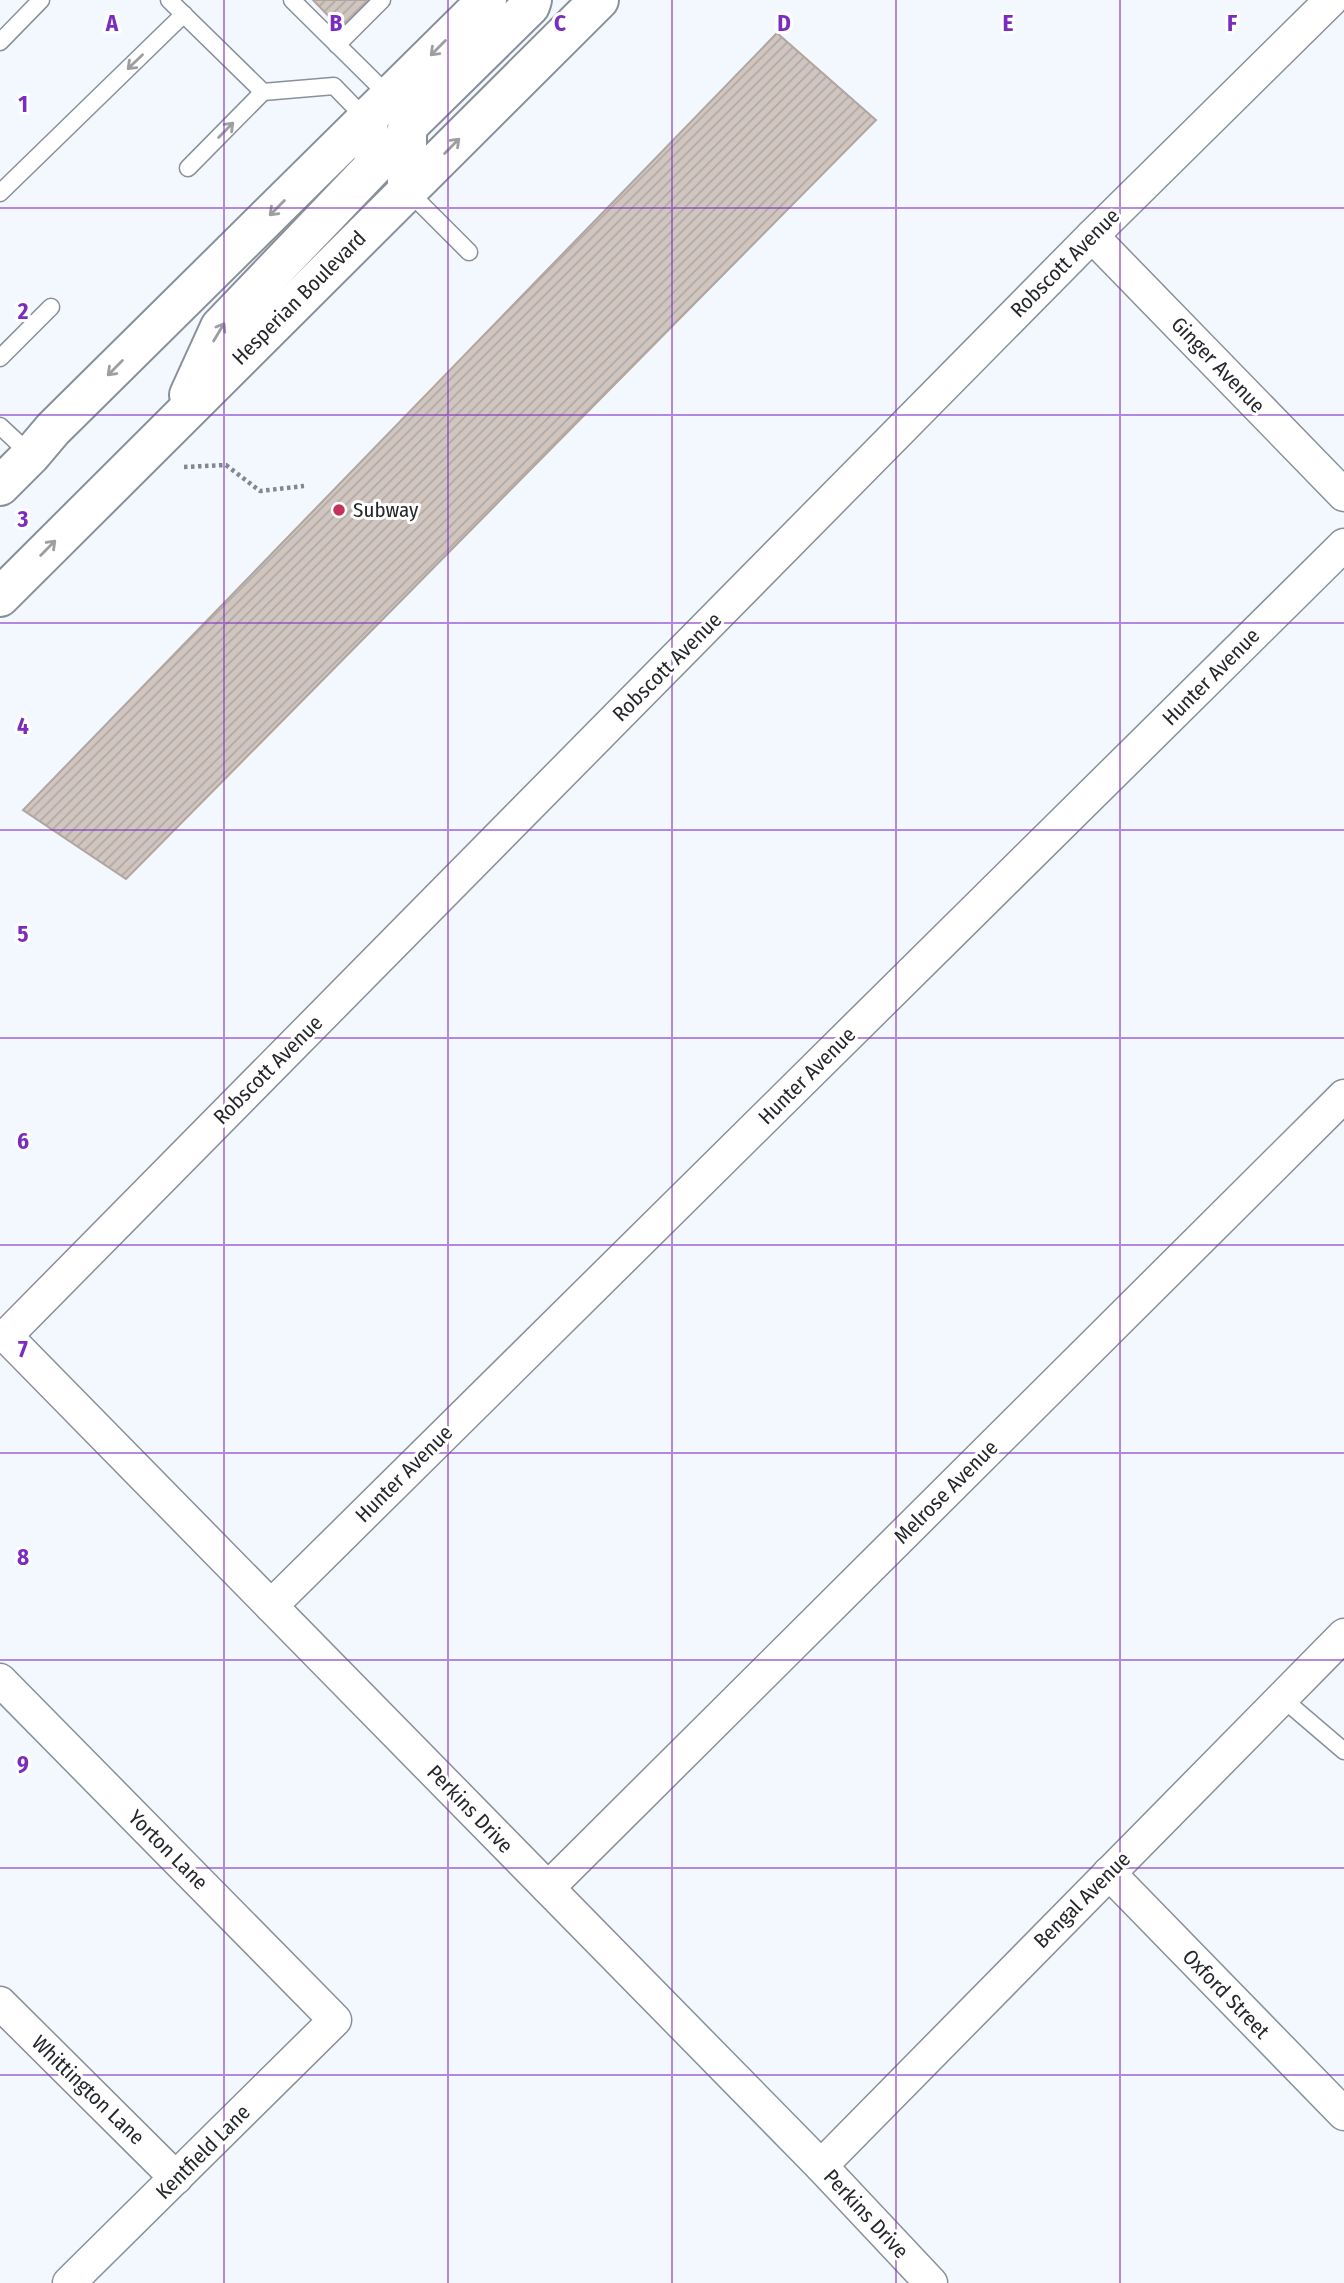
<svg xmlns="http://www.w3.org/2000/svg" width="1344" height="2283" font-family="'Fira Sans Condensed',sans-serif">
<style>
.building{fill:url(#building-hatch);stroke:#b0a59f;stroke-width:2}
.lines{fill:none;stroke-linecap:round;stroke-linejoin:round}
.service-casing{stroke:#899099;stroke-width:19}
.minor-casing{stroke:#899099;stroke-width:35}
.primary-casing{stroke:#899099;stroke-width:42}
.path{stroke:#84888d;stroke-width:4.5;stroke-dasharray:3.5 3.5;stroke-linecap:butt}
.service{stroke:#fff;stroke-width:16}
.minor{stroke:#fff;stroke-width:32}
.primary{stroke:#fff;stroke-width:38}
.oneway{stroke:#9d9ea0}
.grid{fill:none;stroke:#7b2cbf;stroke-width:2;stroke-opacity:0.55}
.poi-dot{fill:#c3335a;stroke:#fff;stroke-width:2.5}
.labels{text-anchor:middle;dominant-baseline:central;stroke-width:6;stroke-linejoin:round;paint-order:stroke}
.street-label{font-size:21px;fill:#25272b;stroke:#fff}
.poi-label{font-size:21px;fill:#25272b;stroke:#fff;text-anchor:start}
.grid-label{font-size:23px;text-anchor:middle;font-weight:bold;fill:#7b2cbf;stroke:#fff;stroke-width:6;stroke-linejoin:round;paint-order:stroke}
</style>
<defs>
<pattern id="building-hatch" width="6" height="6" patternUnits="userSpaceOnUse" patternTransform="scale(1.75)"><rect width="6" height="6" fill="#d0c5bf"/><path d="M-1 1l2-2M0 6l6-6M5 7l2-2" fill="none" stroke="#b2a9a4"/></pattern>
</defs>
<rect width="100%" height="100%" fill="#f3f8fe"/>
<g class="building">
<path d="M 313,0 L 374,0 L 343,31 Z"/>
<path d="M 777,33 L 876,120 L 126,879 L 23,810 Z"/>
</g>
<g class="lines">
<defs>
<g id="service">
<path d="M 169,0 L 263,92 L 334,86 L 367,120"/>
<path d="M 292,0 L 389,96"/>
<path d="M 0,42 L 41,0"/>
<path d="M 337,45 L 382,0"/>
<path d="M 188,168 L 263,92"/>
<path d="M 407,190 L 469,252"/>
<path d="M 0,193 L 184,14"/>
<path d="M 0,358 L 51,307"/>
<path d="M 0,426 L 31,455"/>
<path d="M 1282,1698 L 1344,1751"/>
</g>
<g id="minor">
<path d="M 1092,236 L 1344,495"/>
<path d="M 271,1606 L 1344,545"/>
<path d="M 0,1680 L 335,2020 L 69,2283"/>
<path d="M 1109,1873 L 1344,2114"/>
<path d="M 548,1888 L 1344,1096"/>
<path d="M 0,2003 L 176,2178"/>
<path d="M 821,2166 L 1344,1635"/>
<path d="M 931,2283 L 821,2166 L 6,1336 L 1092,236 L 1331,0"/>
</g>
<g id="primary">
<path d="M 407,190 L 407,127 L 530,6 L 532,0"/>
<path d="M 189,395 L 220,327 L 375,165 L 367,120"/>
<path d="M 0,486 L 31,455 L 53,429 L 487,0"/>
<path d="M 0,597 L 599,0"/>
</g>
</defs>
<use href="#service" class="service-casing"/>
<use href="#minor" class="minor-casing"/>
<use href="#primary" class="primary-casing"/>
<path class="path" d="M 184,467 L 226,465 L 260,491 L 304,486"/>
<use href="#service" class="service"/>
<use href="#minor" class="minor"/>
<use href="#primary" class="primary"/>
</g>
<defs><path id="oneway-shaft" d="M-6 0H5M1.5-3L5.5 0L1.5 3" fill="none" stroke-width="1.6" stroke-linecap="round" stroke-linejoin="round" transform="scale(1.75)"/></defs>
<g class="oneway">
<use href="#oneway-shaft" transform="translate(438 48) rotate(135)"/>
<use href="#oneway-shaft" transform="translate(135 62) rotate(136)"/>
<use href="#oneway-shaft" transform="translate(226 130) rotate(-45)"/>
<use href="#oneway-shaft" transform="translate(452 146) rotate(-45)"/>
<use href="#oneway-shaft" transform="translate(277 208) rotate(135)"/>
<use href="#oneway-shaft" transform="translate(219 332) rotate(-59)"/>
<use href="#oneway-shaft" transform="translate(115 368) rotate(135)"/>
<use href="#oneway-shaft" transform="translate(48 548) rotate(-45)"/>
</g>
<path class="grid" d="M 224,0 L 224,2283M 448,0 L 448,2283M 672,0 L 672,2283M 896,0 L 896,2283M 1120,0 L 1120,2283M 0,208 L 1344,208M 0,415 L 1344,415M 0,623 L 1344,623M 0,830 L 1344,830M 0,1038 L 1344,1038M 0,1245 L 1344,1245M 0,1453 L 1344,1453M 0,1660 L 1344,1660M 0,1868 L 1344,1868M 0,2075 L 1344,2075"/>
<circle class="poi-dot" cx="339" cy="510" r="7"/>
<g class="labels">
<g class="street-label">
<text transform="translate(1065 263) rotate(-45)">Robscott Avenue</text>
<text transform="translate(299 298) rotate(-45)">Hesperian Boulevard</text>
<text transform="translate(1218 365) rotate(46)">Ginger Avenue</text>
<text transform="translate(667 667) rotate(-45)">Robscott Avenue</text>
<text transform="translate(1211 677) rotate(-45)">Hunter Avenue</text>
<text transform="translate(268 1070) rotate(-45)">Robscott Avenue</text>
<text transform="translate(807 1076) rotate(-45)">Hunter Avenue</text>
<text transform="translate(404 1474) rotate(-45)">Hunter Avenue</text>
<text transform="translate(946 1492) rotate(-45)">Melrose Avenue</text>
<text transform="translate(470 1809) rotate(46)">Perkins Drive</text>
<text transform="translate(168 1850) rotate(45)">Yorton Lane</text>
<text transform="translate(1082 1900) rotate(-45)">Bengal Avenue</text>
<text transform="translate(1226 1994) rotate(46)">Oxford Street</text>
<text transform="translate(88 2090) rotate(44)">Whittington Lane</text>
<text transform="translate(203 2152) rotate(-45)">Kentfield Lane</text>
<text transform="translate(866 2214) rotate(47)">Perkins Drive</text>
</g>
<g class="poi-label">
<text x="353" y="510">Subway</text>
</g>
</g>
<g class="grid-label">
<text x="112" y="31">A</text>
<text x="336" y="31">B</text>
<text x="560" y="31">C</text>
<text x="784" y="31">D</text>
<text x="1008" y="31">E</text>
<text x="1232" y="31">F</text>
<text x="23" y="112">1</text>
<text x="23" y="319">2</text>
<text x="23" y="527">3</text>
<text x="23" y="734">4</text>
<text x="23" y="942">5</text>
<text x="23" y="1149">6</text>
<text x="23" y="1357">7</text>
<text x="23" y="1565">8</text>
<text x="23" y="1772">9</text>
</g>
</svg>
